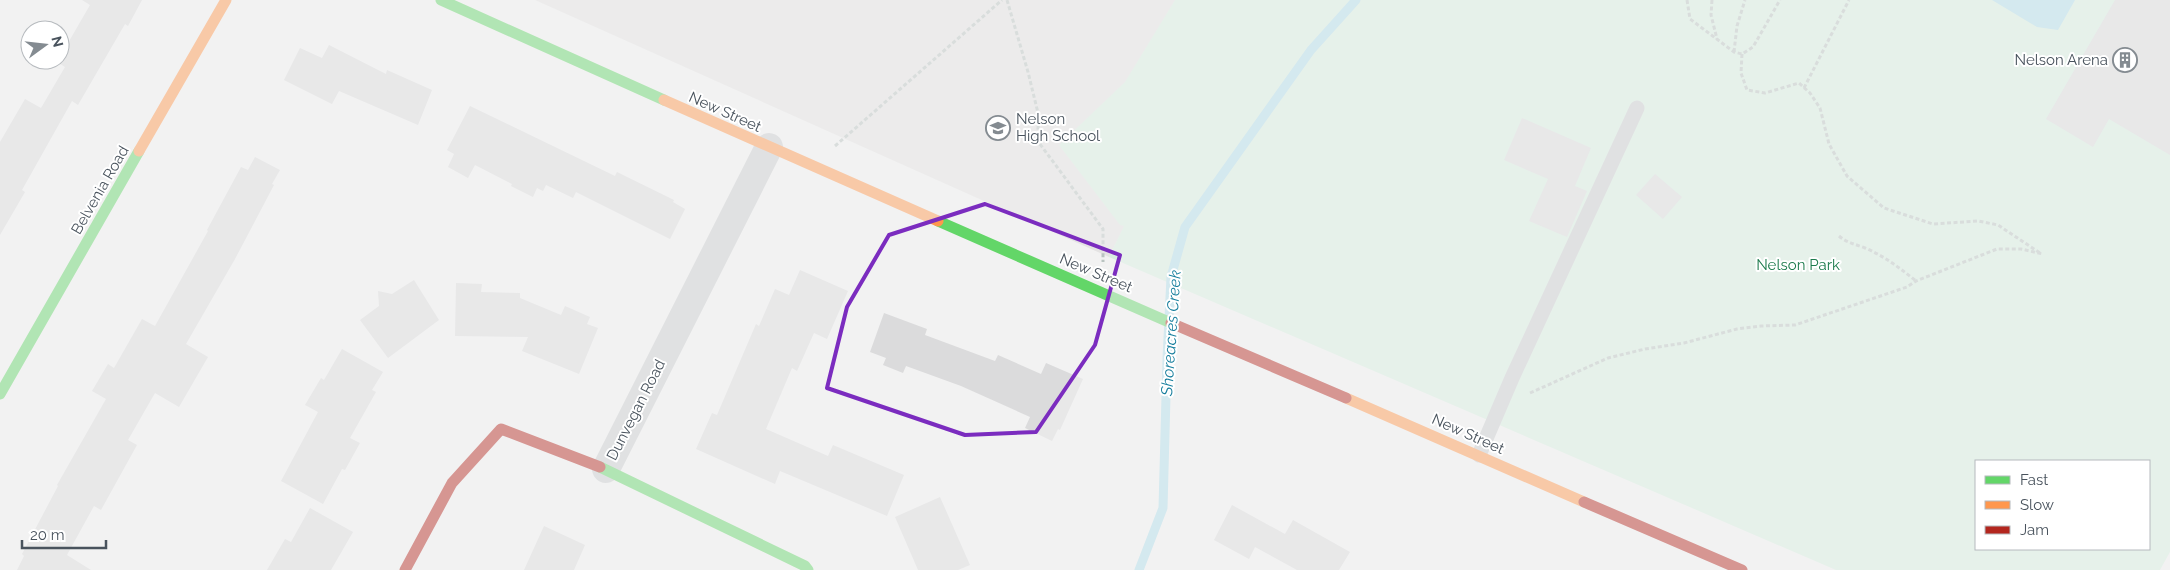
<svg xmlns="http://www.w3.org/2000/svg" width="2170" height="570" font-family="Raleway,sans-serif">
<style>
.education{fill:#e4e3e3}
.green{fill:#d8efe1;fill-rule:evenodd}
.water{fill:#afddea}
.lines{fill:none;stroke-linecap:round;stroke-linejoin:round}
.stream{stroke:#afddea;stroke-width:9}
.building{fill:#dbdbdc}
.path{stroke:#bac4c1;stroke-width:3;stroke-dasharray:4 2.5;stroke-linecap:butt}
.lane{stroke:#cbcdcf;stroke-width:15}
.street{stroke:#cbcdcf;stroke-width:28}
.fast{stroke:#63d668;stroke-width:11}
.slow{stroke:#ff974d;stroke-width:11}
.jam{stroke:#b3261e;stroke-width:11}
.marked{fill:none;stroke:#7b2cbf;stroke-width:4;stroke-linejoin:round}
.labels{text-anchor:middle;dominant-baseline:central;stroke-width:4;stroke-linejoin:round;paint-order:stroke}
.poi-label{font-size:15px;fill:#49535d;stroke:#fff;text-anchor:end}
.street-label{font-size:15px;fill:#49535d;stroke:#fff}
.park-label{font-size:15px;fill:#1d7b4d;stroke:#fff}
.water-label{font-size:16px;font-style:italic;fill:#167e9d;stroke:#fff}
</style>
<rect width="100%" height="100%" fill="#f2f2f2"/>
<path class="education" d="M 535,0 L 1240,0 L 1109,257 Z"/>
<path class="green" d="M 1175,0 L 2170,0 L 2170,552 L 2160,570 L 1836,570 L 1109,257 L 1124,226 L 1120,225 L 1059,145 L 1125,82 ZM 1976,461 L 2149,461 L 2149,549 L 1976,549 Z"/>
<path class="water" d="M 1992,0 L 2075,0 L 2058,30 L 2037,27 Z"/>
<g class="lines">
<path class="stream" d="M 1139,570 L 1163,508 L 1167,359 L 1171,277 L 1185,227 L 1311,50 L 1356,0"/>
</g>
<g class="building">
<path d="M 82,0 L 142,0 L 128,26 L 125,24 L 78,105 L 72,101 L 22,190 L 25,192 L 0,235 L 0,142 L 25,99 L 41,108 L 65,67 L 57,62 L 90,5 Z"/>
<path d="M 2115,0 L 2170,0 L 2170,155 L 2109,119 L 2093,147 L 2046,119 Z"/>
<path d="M 329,45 L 386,74 L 387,70 L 432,90 L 418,125 L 339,91 L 332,104 L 284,80 L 300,48 L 322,58 Z"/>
<path d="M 470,106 L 615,176 L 617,172 L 674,200 L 673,202 L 685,209 L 670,239 L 576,192 L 573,198 L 546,185 L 543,191 L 537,188 L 533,197 L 511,186 L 512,184 L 475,165 L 468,178 L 448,167 L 454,154 L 447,150 Z"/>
<path d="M 1522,118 L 1591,148 L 1575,186 L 1587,191 L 1567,237 L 1529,221 L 1548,179 L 1504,160 Z"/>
<path d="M 255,157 L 280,170 L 272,184 L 274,185 L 235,259 L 186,344 L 208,357 L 179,407 L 155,393 L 128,440 L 137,445 L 101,510 L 94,506 L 67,555 L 91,570 L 17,570 L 24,556 L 22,554 L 58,486 L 57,485 L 106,399 L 92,391 L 108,364 L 114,368 L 142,319 L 155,326 L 208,231 L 207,230 L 241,167 L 248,170 Z"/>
<path d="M 1655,174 L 1682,197 L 1663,219 L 1636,195 Z"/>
<path d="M 800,270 L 848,291 L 827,339 L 814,333 L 797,371 L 792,368 L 766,429 L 828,456 L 833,445 L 904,475 L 887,516 L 780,471 L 775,484 L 696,449 L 712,413 L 717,415 L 756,324 L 759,326 L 775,289 L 789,295 Z"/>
<path d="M 414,280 L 439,320 L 388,358 L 360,320 L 379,306 L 378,291 L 392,294 Z"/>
<path d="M 456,283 L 482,284 L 481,292 L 520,293 L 520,298 L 561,315 L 565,306 L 590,317 L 587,324 L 598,328 L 579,374 L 522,351 L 528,337 L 455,336 Z"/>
<path d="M 884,313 L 927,329 L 925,335 L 995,361 L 998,355 L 1041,374 L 1046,363 L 1083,379 L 1060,430 L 1058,429 L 1052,441 L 1025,428 L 1030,417 L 961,386 L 906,366 L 903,373 L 883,365 L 886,358 L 870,352 Z"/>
<path d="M 342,349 L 383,372 L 372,390 L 376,392 L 350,438 L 360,443 L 345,470 L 342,469 L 323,504 L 281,481 L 318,412 L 305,405 L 321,378 L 324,380 Z"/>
<path d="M 940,497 L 970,565 L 958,570 L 918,570 L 895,517 Z"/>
<path d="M 1232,505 L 1285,534 L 1293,520 L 1350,552 L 1339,570 L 1297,570 L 1255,547 L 1249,559 L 1214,540 Z"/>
<path d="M 310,508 L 353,532 L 331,570 L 267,570 L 285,539 L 291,542 Z"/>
<path d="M 544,526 L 585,545 L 574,570 L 524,570 Z"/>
</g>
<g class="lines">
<g class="path">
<path d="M 1007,0 L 1028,72 L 1039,117 L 1037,140 L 1103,229 L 1103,262"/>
<path d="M 1687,0 L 1690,19 L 1734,52 L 1742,54 L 1753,47 L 1780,0"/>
<path d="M 1712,0 L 1711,15 L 1717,39"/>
<path d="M 1734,52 L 1737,26 L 1745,0"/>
<path d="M 1742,54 L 1741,73 L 1747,90 L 1765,93 L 1799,83 L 1810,93 L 1820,108 L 1829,144 L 1847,176 L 1884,208 L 1933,224 L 1978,221 L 1998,225 L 2040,253"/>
<path d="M 1804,88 L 1849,0"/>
<path d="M 835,146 L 1002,0"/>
<path d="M 1839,236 C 1847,243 1855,244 1865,248 C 1884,256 1900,268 1916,281"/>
<path d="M 1530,393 L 1608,358 L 1645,349 L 1684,343 L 1737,329 L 1761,326 L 1795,325 L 1907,287 L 1916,281 L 1997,249 L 2021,249 L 2043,254"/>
</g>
<path class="lane" d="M 1479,455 L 1512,378 L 1637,108"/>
<path class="street" d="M 606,469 L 769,147"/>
<g class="fast">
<path d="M 441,0 L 664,100"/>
<path d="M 938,221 L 1171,323"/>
<path d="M 0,394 L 139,151"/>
<path d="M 600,467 L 805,566 L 808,570"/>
</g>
<g class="slow">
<path d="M 664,100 L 938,221"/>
<path d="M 139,151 L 226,0"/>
<path d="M 1346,398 L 1584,502"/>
</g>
<g class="jam">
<path d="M 1171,323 L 1346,398"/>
<path d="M 1584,502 L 1742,570"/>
<path d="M 405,570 L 452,483 L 501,429 L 600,467"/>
</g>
</g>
<path d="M0 0H2170V570H0ZM 985,204 L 1120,255 L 1095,345 L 1036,432 L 965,435 L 827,388 L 847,307 L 889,235 Z" fill="#f2f2f2" fill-opacity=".55" fill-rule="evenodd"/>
<path class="marked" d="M 985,204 L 1120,255 L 1095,345 L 1036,432 L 965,435 L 827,388 L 847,307 L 889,235 Z"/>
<defs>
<symbol id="building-ring" viewBox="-11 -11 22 22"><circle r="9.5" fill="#fff" stroke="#848b91" stroke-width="1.5"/><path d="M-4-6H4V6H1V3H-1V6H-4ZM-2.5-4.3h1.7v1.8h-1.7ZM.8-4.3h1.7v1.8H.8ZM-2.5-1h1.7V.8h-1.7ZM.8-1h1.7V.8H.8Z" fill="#848b91"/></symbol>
<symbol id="school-ring" viewBox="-11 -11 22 22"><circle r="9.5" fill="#fff" stroke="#848b91" stroke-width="1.5"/><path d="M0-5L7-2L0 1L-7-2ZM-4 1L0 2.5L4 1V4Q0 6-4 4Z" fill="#848b91"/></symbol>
</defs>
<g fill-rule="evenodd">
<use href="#building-ring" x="2111" y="46" width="28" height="28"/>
<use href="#school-ring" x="984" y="114" width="28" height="28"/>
</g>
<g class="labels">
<g class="poi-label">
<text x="2108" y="60">Nelson Arena</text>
<text x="1016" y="119" text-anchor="start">Nelson<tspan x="1016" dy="17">High School</tspan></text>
</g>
<g class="street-label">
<text transform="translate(725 112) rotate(24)">New Street</text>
<text transform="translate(100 190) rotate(-60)">Belvenia Road</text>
<text transform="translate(1096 273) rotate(23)">New Street</text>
<text transform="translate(636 410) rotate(-63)">Dunvegan Road</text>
<text transform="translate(1468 434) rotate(24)">New Street</text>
</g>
<g class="park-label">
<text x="1798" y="265">Nelson Park</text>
</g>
<g class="water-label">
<text transform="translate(1171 333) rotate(-86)">Shoreacres Creek</text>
</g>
</g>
<rect x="1975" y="460" width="175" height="90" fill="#ffffff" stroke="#b6babe"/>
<rect x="1985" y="476" width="25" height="8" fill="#63d668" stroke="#b6babe"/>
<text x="2020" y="485" font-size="15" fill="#49535d">Fast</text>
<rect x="1985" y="501" width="25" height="8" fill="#ff974d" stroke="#b6babe"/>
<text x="2020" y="510" font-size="15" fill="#49535d">Slow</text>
<rect x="1985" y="526" width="25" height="8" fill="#b3261e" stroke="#b6babe"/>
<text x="2020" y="535" font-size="15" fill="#49535d">Jam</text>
<g transform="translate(45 45) rotate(75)"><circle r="24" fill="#ffffff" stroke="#b6babe"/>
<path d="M0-4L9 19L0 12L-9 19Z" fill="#848b91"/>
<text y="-8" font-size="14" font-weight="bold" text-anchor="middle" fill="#49535d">N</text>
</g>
<path d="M22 540v8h84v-8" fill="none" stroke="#49535d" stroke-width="2.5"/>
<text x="30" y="540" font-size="15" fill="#49535d" stroke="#ffffff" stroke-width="4" paint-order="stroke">20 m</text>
</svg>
